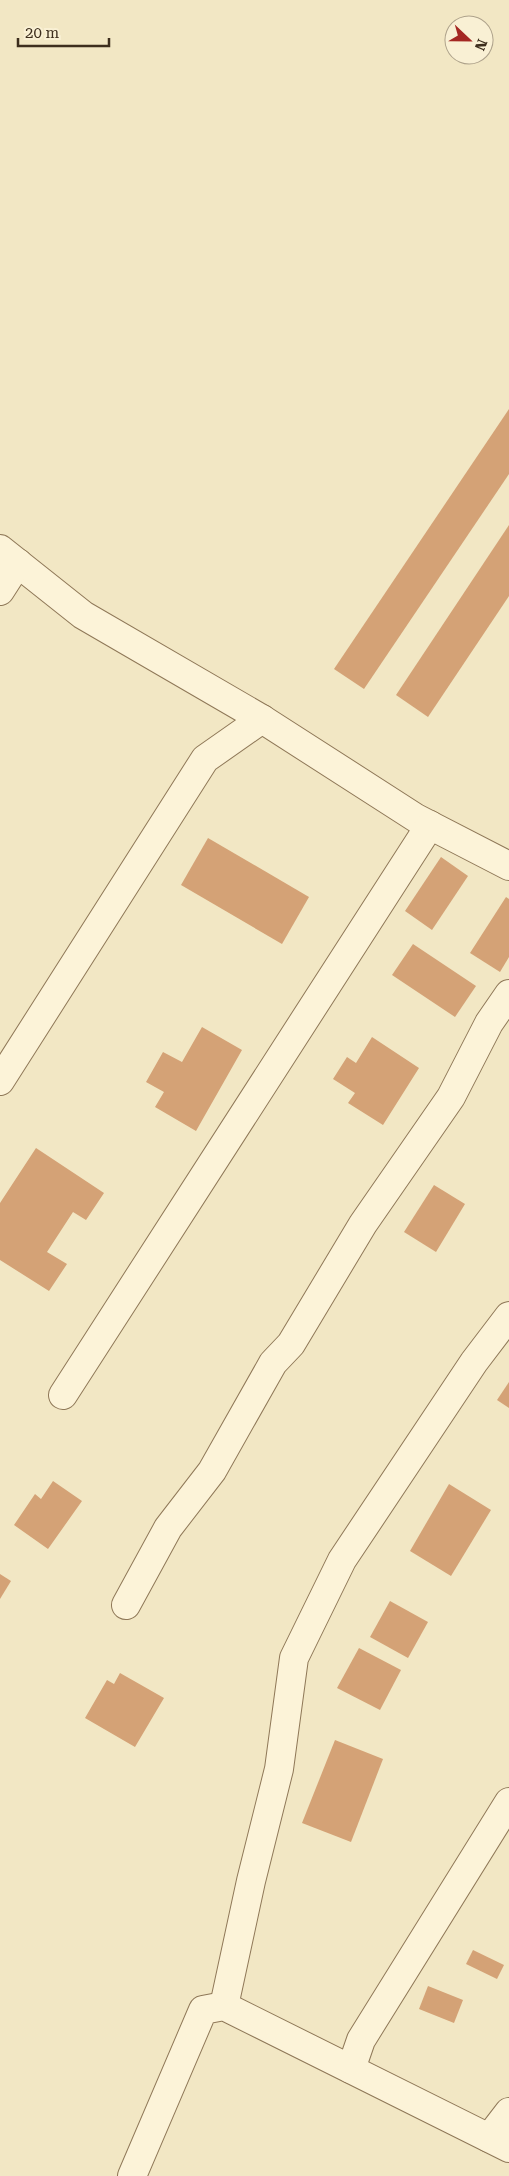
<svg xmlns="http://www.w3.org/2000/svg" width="509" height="2176" font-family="'Roboto Serif',serif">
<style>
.building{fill:#d4a276}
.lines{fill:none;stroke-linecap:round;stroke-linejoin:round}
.minor-casing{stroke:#8f7858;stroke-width:30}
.minor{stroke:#fcf3d8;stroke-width:28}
</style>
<rect width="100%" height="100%" fill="#f2e7c4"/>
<g class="building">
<path d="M 509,409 L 509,474 L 364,689 L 334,669 Z"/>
<path d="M 509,525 L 509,596 L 428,717 L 396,695 Z"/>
<path d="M 208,838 L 309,897 L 282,944 L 181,885 Z"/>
<path d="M 441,857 L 468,876 L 432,930 L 405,911 Z"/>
<path d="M 506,897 L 509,899 L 509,957 L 500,972 L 470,953 Z"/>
<path d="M 413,944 L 476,986 L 455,1017 L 392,975 Z"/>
<path d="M 202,1027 L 242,1050 L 196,1131 L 155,1107 L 164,1092 L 146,1082 L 163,1052 L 182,1062 Z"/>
<path d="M 372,1037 L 419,1068 L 383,1125 L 348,1103 L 355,1093 L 333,1079 L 347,1057 L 356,1063 Z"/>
<path d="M 36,1148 L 104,1193 L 86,1220 L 73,1212 L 47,1252 L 67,1264 L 49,1291 L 0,1260 L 0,1203 Z"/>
<path d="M 434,1185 L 465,1204 L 436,1252 L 404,1232 Z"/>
<path d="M 509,1382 L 509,1408 L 497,1400 Z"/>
<path d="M 53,1481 L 82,1501 L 48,1549 L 14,1525 L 35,1494 L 41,1499 Z"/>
<path d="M 449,1484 L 491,1510 L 451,1576 L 410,1551 Z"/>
<path d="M 0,1574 L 11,1581 L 0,1599 Z"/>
<path d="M 390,1601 L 428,1622 L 408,1658 L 370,1637 Z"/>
<path d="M 359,1648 L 401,1670 L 380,1710 L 337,1688 Z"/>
<path d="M 120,1673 L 164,1698 L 135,1747 L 85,1718 L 107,1680 L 114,1684 Z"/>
<path d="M 335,1740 L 383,1759 L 351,1842 L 302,1823 Z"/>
<path d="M 473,1950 L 504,1965 L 497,1979 L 466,1964 Z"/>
<path d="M 428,1986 L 463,2000 L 454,2023 L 419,2009 Z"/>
</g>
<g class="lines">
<defs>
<g id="minor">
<path d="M 0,549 L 83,615 L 262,719 L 416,818 L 509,866"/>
<path d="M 0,591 L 18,563"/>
<path d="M 0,1081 L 205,759 L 262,719"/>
<path d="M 63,1395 L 430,825"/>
<path d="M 126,1605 L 168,1528 L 212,1471 L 273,1363 L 291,1344 L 363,1224 L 451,1097 L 489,1023 L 509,994"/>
<path d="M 224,2006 L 251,1881 L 279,1769 L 294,1658 L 342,1560 L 474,1362 L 509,1316"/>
<path d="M 351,2069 L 361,2040 L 509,1802"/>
<path d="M 489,2138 L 509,2112"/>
<path d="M 132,2176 L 203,2010 L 224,2006 L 509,2148"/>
</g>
</defs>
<use href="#minor" class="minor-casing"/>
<use href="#minor" class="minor"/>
</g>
<g transform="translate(469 40) rotate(112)"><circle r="24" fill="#f9f0d4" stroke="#aea28b"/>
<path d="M0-4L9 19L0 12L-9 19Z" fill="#a42722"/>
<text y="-8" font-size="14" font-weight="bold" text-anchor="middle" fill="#3d2e1d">N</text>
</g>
<path d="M18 38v8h91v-8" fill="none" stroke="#3d2e1d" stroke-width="2.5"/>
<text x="25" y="38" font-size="15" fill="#3d2e1d" stroke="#f9f0d4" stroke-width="4" paint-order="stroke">20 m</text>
</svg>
